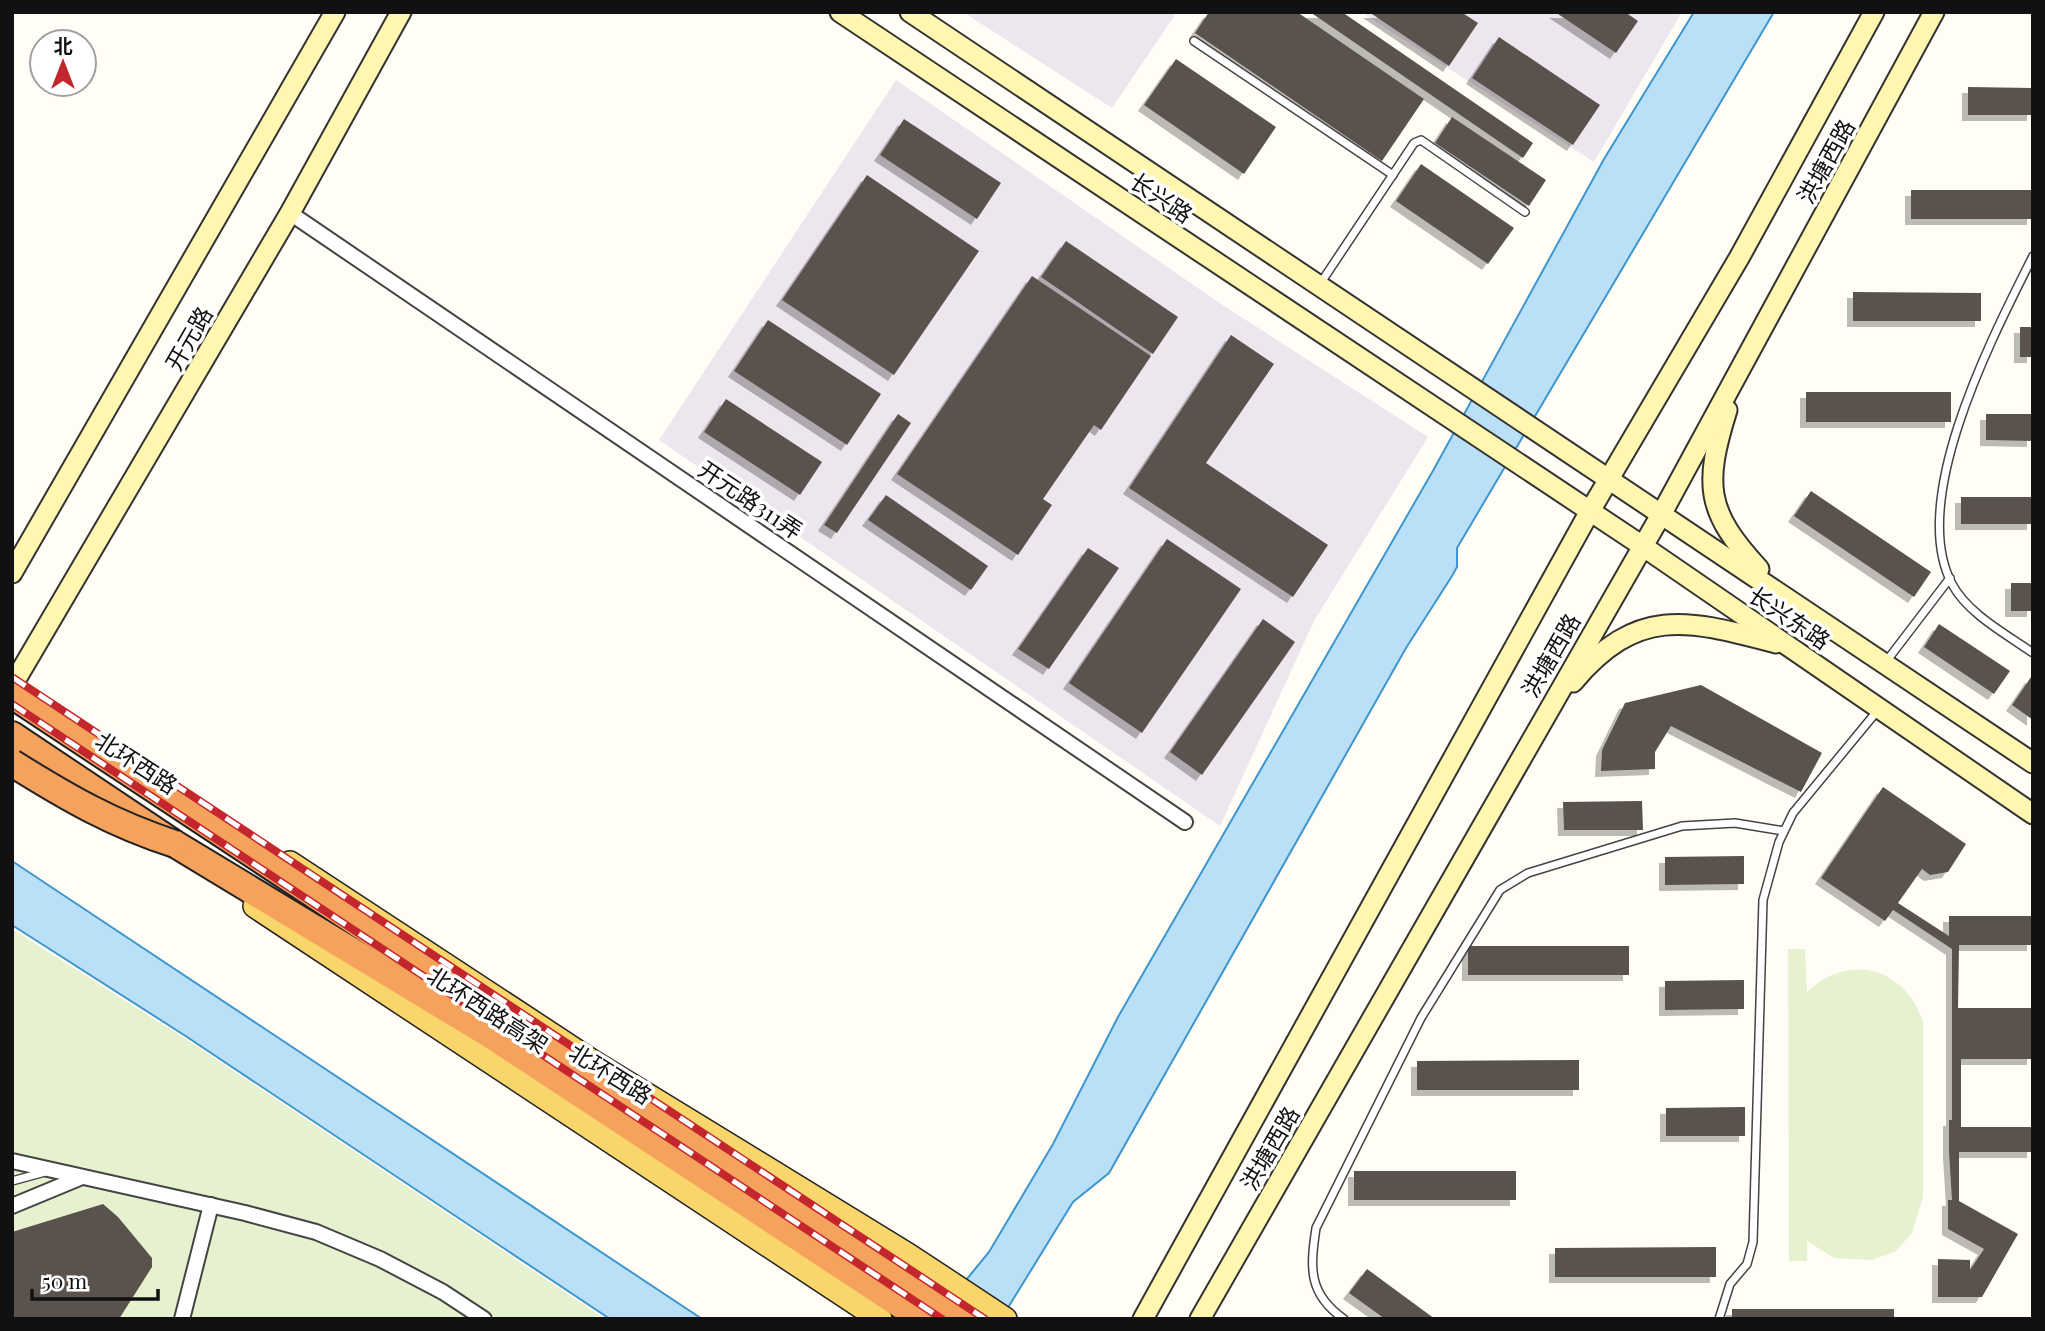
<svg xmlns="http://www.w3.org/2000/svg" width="2045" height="1331" font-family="'Playfair Display','Noto Sans SC',serif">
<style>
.industrial{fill:#eee6ef}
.pitch{fill:#e6f2cf}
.water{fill:#b9e0f7;stroke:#3f96cf;stroke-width:2}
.building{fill:#5a524d;filter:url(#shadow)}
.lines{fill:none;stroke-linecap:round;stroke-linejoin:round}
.lane-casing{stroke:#444;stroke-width:10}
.street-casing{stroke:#444;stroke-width:18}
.secondary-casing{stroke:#333;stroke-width:23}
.primary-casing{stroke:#222;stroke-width:26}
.highway-casing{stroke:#222;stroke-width:30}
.lane{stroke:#fff;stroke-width:7}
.street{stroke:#fff;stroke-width:14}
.secondary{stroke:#fff6b0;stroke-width:19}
.primary{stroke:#f9d66b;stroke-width:23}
.highway{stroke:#f5a25d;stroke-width:26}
.rail-casing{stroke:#c4262e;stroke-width:8}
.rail{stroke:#fff;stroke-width:5;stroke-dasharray:16;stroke-linecap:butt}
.highway-bridge-casing{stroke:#222;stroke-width:30;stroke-linecap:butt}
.highway-bridge{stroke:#f5a25d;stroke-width:26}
.labels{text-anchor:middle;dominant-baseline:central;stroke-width:7;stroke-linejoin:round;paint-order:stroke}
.street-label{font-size:23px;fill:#111;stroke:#fff}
</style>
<defs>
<filter id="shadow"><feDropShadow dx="-6" dy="6" stdDeviation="0" flood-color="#0004"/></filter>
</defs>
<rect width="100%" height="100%" fill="#fffdf5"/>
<g class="industrial">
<path d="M 963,12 L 1177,12 L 1112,108 Z"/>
<path d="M 1361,12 L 1682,12 L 1594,162 Z"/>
<path d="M 896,80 L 1224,306 L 1428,437 L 1314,621 L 1220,826 L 659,440 Z"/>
</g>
<g class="pitch">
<path d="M 12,929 L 184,1038 L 605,1319 L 12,1319 Z"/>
<path d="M 1788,949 L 1805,949 L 1807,992 C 1848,952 1905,967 1923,1022 L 1923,1197 L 1912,1233 L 1896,1251 L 1872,1260 L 1834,1258 L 1807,1241 L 1807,1261 L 1789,1261 Z"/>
</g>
<g class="water">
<path d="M 1694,12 L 1774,12 L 1457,548 L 1457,567 L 1452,576 L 1406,648 L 1109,1173 L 1073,1202 L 1001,1319 L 934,1319 L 989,1252 L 1053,1144 L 1118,1017 L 1434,469 L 1604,159 Z"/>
<path d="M 12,861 L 702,1319 L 610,1319 L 184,1035 L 12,925 Z"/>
</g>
<g class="building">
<path d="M 1209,12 L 1297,12 L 1424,99 L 1382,161 L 1195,33 Z"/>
<path d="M 1310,12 L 1342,12 L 1533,143 L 1523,158 Z"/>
<path d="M 1369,12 L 1461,12 L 1478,23 L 1449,66 Z"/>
<path d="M 1555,12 L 1625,12 L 1638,21 L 1616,53 Z"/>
<path d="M 1499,37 L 1600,105 L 1573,145 L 1472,78 Z"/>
<path d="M 1176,59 L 1276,127 L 1244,174 L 1144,105 Z"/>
<path d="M 1968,87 L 2033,88 L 2033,115 L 1968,115 Z"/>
<path d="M 1452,117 L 1546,180 L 1529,206 L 1435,143 Z"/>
<path d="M 904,119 L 1001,183 L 977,219 L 880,155 Z"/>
<path d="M 1421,164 L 1514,228 L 1488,264 L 1396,201 Z"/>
<path d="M 867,175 L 979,251 L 894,375 L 782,300 Z"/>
<rect x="1911" y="190" width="122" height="29"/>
<path d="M 1066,241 L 1178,317 L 1153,354 L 1041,277 Z"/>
<path d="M 1032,276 L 1151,356 L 1101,430 L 1094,425 L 1043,499 L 1052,505 L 1018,555 L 897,474 Z"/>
<path d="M 1853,292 L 1981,293 L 1981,321 L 1853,321 Z"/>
<path d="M 768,320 L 881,394 L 847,445 L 734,371 Z"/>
<rect x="2020" y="327" width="13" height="30"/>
<path d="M 1231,335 L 1274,364 L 1206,463 L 1328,545 L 1293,597 L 1129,488 Z"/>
<rect x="1806" y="392" width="145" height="30"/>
<path d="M 726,399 L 822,462 L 800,495 L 704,432 Z"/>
<path d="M 898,414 L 911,423 L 837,533 L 824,525 Z"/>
<path d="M 1986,414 L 2033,414 L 2033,441 L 1986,440 Z"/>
<path d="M 1811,491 L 1931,572 L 1914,597 L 1794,516 Z"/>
<path d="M 886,495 L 988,566 L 971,590 L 868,520 Z"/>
<rect x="1961" y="497" width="72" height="27"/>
<path d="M 1167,539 L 1241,589 L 1142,733 L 1069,683 Z"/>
<path d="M 1088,548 L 1119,568 L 1049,669 L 1018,649 Z"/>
<rect x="2011" y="583" width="22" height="28"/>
<path d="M 1263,619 L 1295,642 L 1202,775 L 1170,752 Z"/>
<path d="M 1939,624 L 2010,671 L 1994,694 L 1924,647 Z"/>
<path d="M 2031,677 L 2033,678 L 2033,720 L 2012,705 Z"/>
<path d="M 1701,685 L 1822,753 L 1801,792 L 1671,726 L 1655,752 L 1655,769 L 1601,771 L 1602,750 L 1625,703 Z"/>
<path d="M 1883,787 L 1966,844 L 1948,872 L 1930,875 L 1922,869 L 1898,903 L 1949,936 L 1949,916 L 2033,916 L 2033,945 L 1959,945 L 1958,1008 L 2033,1008 L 2033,1059 L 1961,1059 L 1961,1127 L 2033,1127 L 2033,1152 L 1959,1152 L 1959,1201 L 2018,1234 L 1982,1297 L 1938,1297 L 1938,1259 L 1970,1260 L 1970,1270 L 1984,1249 L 1948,1229 L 1948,1200 L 1952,1200 L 1949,1152 L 1949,1120 L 1952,1120 L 1952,949 L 1893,910 L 1885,921 L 1821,878 Z"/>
<path d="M 1642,801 L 1643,830 L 1564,830 L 1563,802 Z"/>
<path d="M 1744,856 L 1744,884 L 1665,885 L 1665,857 Z"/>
<rect x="1468" y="946" width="161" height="29"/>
<path d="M 1744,980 L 1744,1009 L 1665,1010 L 1665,981 Z"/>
<path d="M 1579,1060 L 1579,1090 L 1417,1090 L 1417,1061 Z"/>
<path d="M 1745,1107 L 1745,1136 L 1666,1136 L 1666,1108 Z"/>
<rect x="1354" y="1171" width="162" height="29"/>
<path d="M 103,1204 L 118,1217 L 152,1258 L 152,1267 L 119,1319 L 12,1319 L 12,1232 Z"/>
<path d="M 1716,1247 L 1716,1277 L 1555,1277 L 1555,1248 Z"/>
<path d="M 1367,1269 L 1435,1319 L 1385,1319 L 1349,1293 Z"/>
<rect x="1732" y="1309" width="162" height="10"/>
</g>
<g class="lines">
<defs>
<g id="lane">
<path d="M 1194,41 L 1393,175"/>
<path d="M 2033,256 C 1994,334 1907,499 1952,584 C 1968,614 2006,634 2033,653"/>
<path d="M 1320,284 L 1414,143 L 1421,140 L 1525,212"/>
<path d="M 1885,663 L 1950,578"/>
<path d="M 12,1181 L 45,1172"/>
<path d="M 1344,1319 C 1308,1294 1310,1268 1316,1228 L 1421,1018 L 1500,890 L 1528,873 L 1682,826 L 1735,823 L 1784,831"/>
<path d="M 1719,1319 L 1730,1284 L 1747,1264 L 1753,1242 L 1763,900 L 1779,842 L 1793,813 L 1878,710"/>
</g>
<g id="street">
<path d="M 290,213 L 1185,822"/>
<path d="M 12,1161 L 245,1213 L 316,1232 L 380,1259 L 443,1292 L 484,1319"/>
<path d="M 12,1206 L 82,1177"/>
<path d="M 182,1319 L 211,1205"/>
</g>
<g id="secondary">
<path d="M 840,12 L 1641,545 L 2033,814"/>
<path d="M 910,12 L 2033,763"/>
<path d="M 1727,410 C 1704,484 1705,511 1759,569"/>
<path d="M 12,573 L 335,12"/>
<path d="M 1573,682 C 1638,605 1688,620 1776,643"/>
<path d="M 12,686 L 290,213 L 401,12"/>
<path d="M 1143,1319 L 1590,511 L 1739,258 L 1874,12"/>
<path d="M 1200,1319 L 1662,513 L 1934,12"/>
</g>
<g id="primary">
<path d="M 290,863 L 593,1062 L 908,1255 L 1005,1319"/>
<path d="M 255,906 L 880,1319"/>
</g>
<g id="highway">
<path d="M 12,695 L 472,999 L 966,1319"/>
<path d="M 12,735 L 175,844 L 492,1036 L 922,1319"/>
</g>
</defs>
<use href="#lane" class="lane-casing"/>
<use href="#street" class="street-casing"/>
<use href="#secondary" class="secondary-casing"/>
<use href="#primary" class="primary-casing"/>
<use href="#highway" class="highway-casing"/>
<use href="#lane" class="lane"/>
<use href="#street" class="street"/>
<use href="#secondary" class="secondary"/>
<use href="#primary" class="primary"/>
<use href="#highway" class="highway"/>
<defs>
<g id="rail">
<path d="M 12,677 L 985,1319"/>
<path d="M 12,704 L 942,1319"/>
</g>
</defs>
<use href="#rail" class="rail-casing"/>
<use href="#rail" class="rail"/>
<defs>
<path id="highway-bridge" d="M 12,763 C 68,798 113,824 175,844"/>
</defs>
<use href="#highway-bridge" class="highway-bridge-casing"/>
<use href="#highway-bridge" class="highway-bridge"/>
</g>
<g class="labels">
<g class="street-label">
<text transform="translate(1825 161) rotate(-61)">洪塘西路</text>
<text transform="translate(1162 197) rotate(34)">长兴路</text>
<text transform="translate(188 338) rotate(-60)">开元路</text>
<text transform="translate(751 499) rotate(34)">开元路311弄</text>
<text transform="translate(1790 617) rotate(34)">长兴东路</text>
<text transform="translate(1550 655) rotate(-60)">洪塘西路</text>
<text transform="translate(137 762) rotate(33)">北环西路</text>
<text transform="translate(488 1009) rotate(33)">北环西路高架</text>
<text transform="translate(611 1073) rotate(32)">北环西路</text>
<text transform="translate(1269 1148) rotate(-60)">洪塘西路</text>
</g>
</g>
<rect width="2045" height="1331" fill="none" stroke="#111111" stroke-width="28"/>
<g transform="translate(63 63)"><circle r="33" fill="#ffffff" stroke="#a0a0a0" stroke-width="2"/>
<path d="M0-5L12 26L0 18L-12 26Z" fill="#c4262e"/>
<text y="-10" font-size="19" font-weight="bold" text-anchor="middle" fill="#111111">北</text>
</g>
<path d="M32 1289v10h126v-10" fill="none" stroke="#111111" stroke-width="3.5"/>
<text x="42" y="1289" font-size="21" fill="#111111" stroke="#ffffff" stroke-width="5" paint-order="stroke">50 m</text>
</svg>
